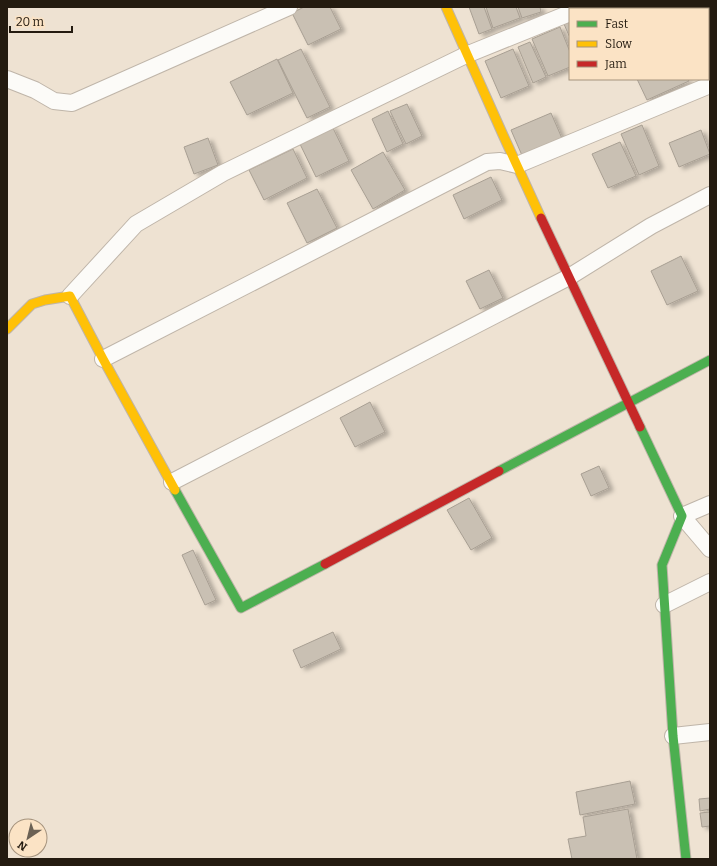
<svg xmlns="http://www.w3.org/2000/svg" width="717" height="866" font-family="Bitter,serif">
<style>
.building{fill:#c9c0b3;stroke:#a89f93;filter:url(#shadow)}
.lines{fill:none;stroke-linecap:round;stroke-linejoin:round}
.street-casing{stroke:#bfb5a9;stroke-width:18}
.fast-casing{stroke:#bfb5a9;stroke-width:11}
.slow-casing{stroke:#bfb5a9;stroke-width:11}
.jam-casing{stroke:#bfb5a9;stroke-width:11}
.street{stroke:#fcfbf8;stroke-width:16}
.fast{stroke:#4caf50;stroke-width:9}
.slow{stroke:#ffc107;stroke-width:9}
.jam{stroke:#c62828;stroke-width:9}
</style>
<defs>
<filter id="shadow"><feDropShadow dx="4.5" dy="2.5" stdDeviation="2" flood-color="#0004"/></filter>
</defs>
<rect width="100%" height="100%" fill="#eee2d2"/>
<g class="building">
<path d="M 304,7 L 330,7 L 341,29 L 308,45 L 292,13 Z"/>
<path d="M 469,7 L 484,7 L 492,29 L 479,34 Z"/>
<path d="M 486,7 L 516,7 L 520,18 L 493,28 Z"/>
<path d="M 518,7 L 540,7 L 541,12 L 522,18 Z"/>
<path d="M 570,22 L 570,38 L 564,24 Z"/>
<path d="M 560,27 L 570,52 L 570,67 L 548,76 L 532,39 Z"/>
<path d="M 530,42 L 546,77 L 533,83 L 518,47 Z"/>
<path d="M 301,49 L 330,107 L 307,118 L 278,60 Z"/>
<path d="M 513,49 L 529,86 L 501,98 L 485,61 Z"/>
<path d="M 277,59 L 293,93 L 247,115 L 230,82 Z"/>
<path d="M 637,79 L 688,79 L 689,81 L 647,100 Z"/>
<path d="M 407,104 L 422,136 L 406,144 L 390,111 Z"/>
<path d="M 388,111 L 403,144 L 387,152 L 372,119 Z"/>
<path d="M 551,113 L 564,143 L 524,160 L 511,130 Z"/>
<path d="M 642,125 L 659,166 L 639,175 L 621,134 Z"/>
<path d="M 332,126 L 349,161 L 316,177 L 299,142 Z"/>
<path d="M 701,130 L 710,154 L 679,167 L 669,143 Z"/>
<path d="M 208,138 L 218,165 L 194,174 L 184,147 Z"/>
<path d="M 620,142 L 636,176 L 608,188 L 592,154 Z"/>
<path d="M 293,149 L 307,178 L 264,200 L 249,170 Z"/>
<path d="M 383,152 L 405,190 L 373,209 L 351,170 Z"/>
<path d="M 491,177 L 502,200 L 464,219 L 453,195 Z"/>
<path d="M 317,189 L 337,228 L 307,243 L 287,203 Z"/>
<path d="M 681,256 L 698,291 L 667,305 L 651,271 Z"/>
<path d="M 489,270 L 503,298 L 480,309 L 466,281 Z"/>
<path d="M 370,402 L 385,432 L 355,447 L 340,418 Z"/>
<path d="M 599,466 L 609,488 L 591,496 L 581,474 Z"/>
<path d="M 469,498 L 492,538 L 471,550 L 447,510 Z"/>
<path d="M 193,550 L 216,600 L 205,605 L 182,555 Z"/>
<path d="M 333,632 L 341,649 L 301,668 L 293,650 Z"/>
<path d="M 630,781 L 635,804 L 580,815 L 576,792 Z"/>
<path d="M 710,798 L 710,809 L 700,811 L 699,799 Z"/>
<path d="M 628,809 L 637,859 L 572,859 L 568,839 L 586,836 L 583,817 Z"/>
<path d="M 710,812 L 710,826 L 702,827 L 700,813 Z"/>
</g>
<g class="lines">
<defs>
<g id="street">
<path d="M 580,9 L 585,7"/>
<path d="M 7,79 L 35,90 L 54,101 L 72,103 L 289,7"/>
<path d="M 70,296 L 136,224 L 223,173 L 466,55 L 570,13"/>
<path d="M 103,359 L 487,162 L 500,161 L 517,165 L 710,85"/>
<path d="M 172,482 L 569,277 L 651,226 L 710,195"/>
<path d="M 710,504 L 682,516 L 710,549"/>
<path d="M 664,605 L 710,582"/>
<path d="M 673,736 L 710,732"/>
</g>
<g id="fast">
<path d="M 640,427 L 682,516 L 662,565 L 673,736 L 686,859"/>
<path d="M 499,471 L 710,360"/>
<path d="M 175,490 L 241,608 L 325,564"/>
</g>
<g id="slow">
<path d="M 446,7 L 503,135 L 541,218"/>
<path d="M 7,329 L 32,304 L 45,300 L 70,296 L 103,359 L 175,490"/>
</g>
<g id="jam">
<path d="M 541,218 L 640,427"/>
<path d="M 325,564 L 499,471"/>
</g>
</defs>
<use href="#street" class="street-casing"/>
<use href="#fast" class="fast-casing"/>
<use href="#slow" class="slow-casing"/>
<use href="#jam" class="jam-casing"/>
<use href="#street" class="street"/>
<use href="#fast" class="fast"/>
<use href="#slow" class="slow"/>
<use href="#jam" class="jam"/>
</g>
<rect width="717" height="866" fill="none" stroke="#241b10" stroke-width="16"/>
<rect x="569" y="8" width="140" height="72" fill="#fbe3c5" stroke="#a5937d"/>
<rect x="577" y="21" width="20" height="6" fill="#4caf50" stroke="#a5937d"/>
<text x="605" y="28" font-size="12" fill="#241b10">Fast</text>
<rect x="577" y="41" width="20" height="6" fill="#ffc107" stroke="#a5937d"/>
<text x="605" y="48" font-size="12" fill="#241b10">Slow</text>
<rect x="577" y="61" width="20" height="6" fill="#c62828" stroke="#a5937d"/>
<text x="605" y="68" font-size="12" fill="#241b10">Jam</text>
<g transform="translate(28 838) rotate(215)"><circle r="19" fill="#fbe3c5" stroke="#a5937d"/>
<path d="M0-3L7 15L0 10L-7 15Z" fill="#6b6154"/>
<text y="-6" font-size="11" font-weight="bold" text-anchor="middle" fill="#241b10">N</text>
</g>
<path d="M10 26v6h62v-6" fill="none" stroke="#241b10" stroke-width="2"/>
<text x="16" y="26" font-size="12" fill="#241b10" stroke="#fbe3c5" stroke-width="3" paint-order="stroke">20 m</text>
</svg>
